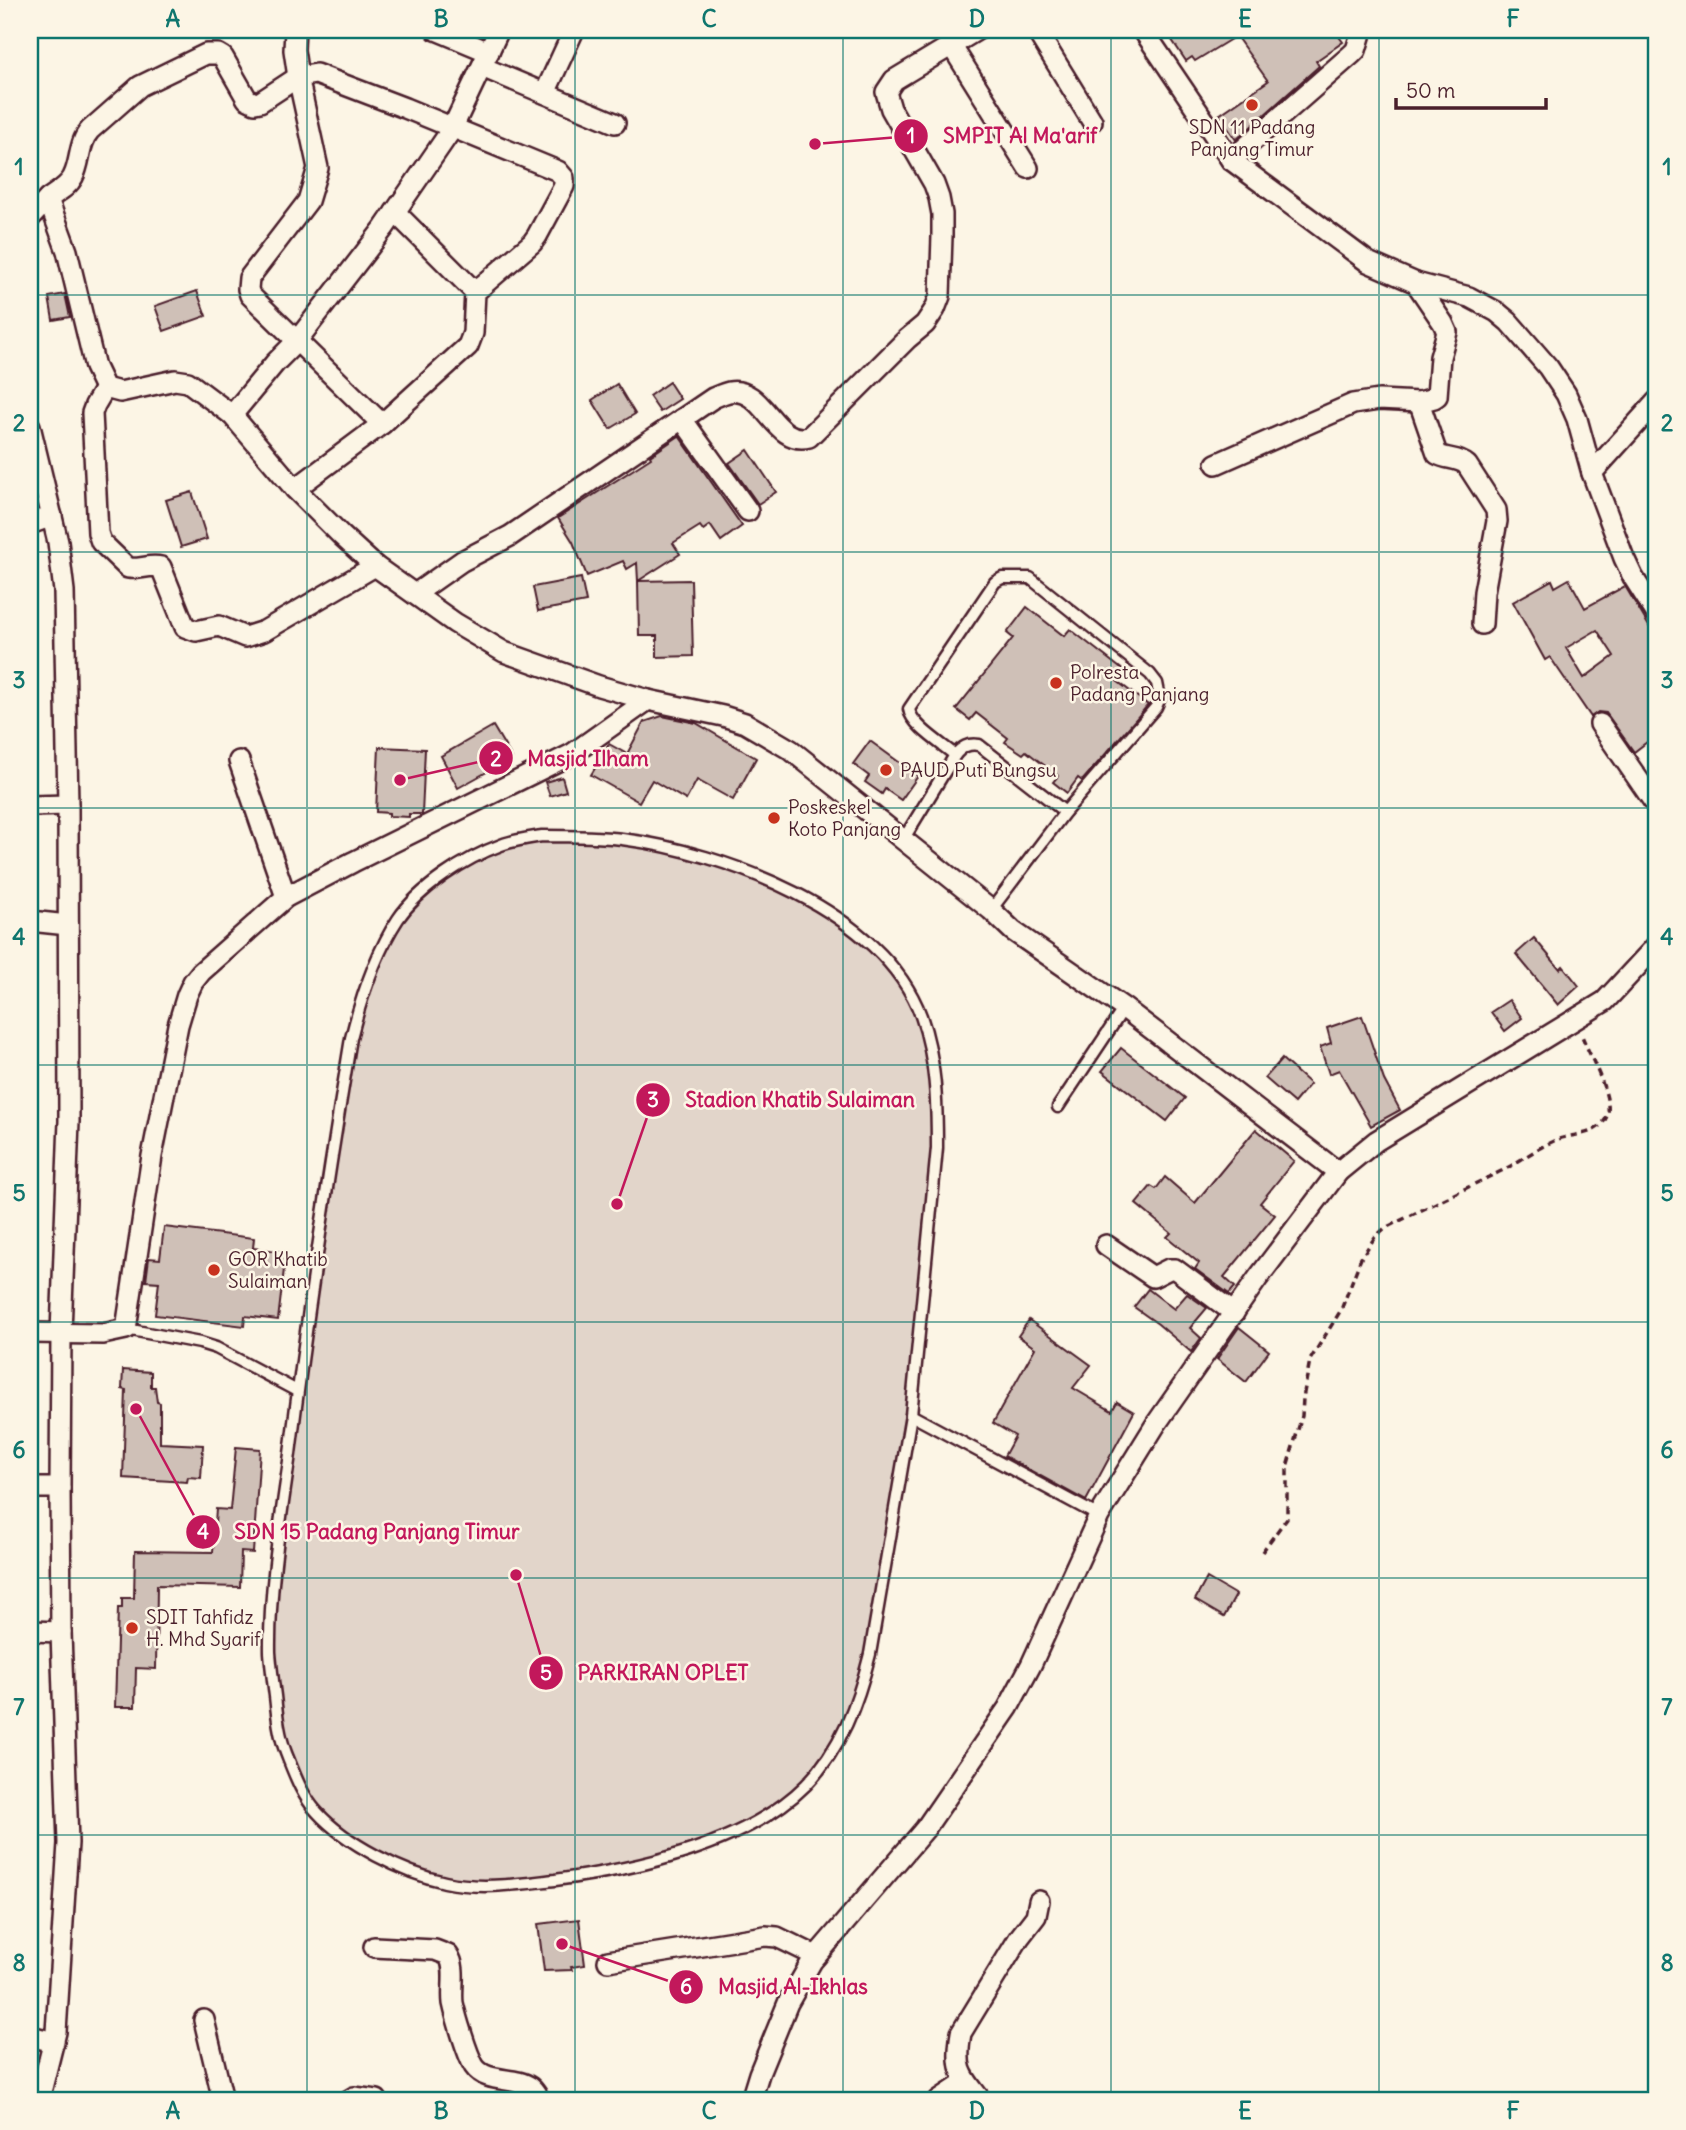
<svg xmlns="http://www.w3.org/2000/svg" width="1686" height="2130" font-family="Delius,sans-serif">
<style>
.green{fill:#e2d5ca;stroke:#967a7a;stroke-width:2}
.building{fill:#cfc0b7;stroke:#4a1f2b;stroke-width:2;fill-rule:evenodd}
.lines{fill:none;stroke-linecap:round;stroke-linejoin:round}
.lane-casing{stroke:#4a1f2b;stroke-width:15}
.street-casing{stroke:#4a1f2b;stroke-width:24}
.path{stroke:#4a1f2b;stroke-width:3.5;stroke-dasharray:7 5;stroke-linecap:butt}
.lane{stroke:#fcf5e5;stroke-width:10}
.street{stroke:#fcf5e5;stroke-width:19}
.grid{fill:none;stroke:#0f766e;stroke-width:2;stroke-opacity:0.55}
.poi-dot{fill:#c8321e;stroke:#fcf5e5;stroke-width:2.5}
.labels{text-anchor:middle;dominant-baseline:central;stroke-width:5;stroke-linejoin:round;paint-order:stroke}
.poi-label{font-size:19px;fill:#4a1f2b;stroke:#fcf5e5;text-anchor:start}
.leader{fill:none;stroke:#c2185b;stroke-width:2.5}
.callout-dot{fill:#c2185b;stroke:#fcf5e5;stroke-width:2.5}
.mark-label{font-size:21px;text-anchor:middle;font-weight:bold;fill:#fff}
.callout-label{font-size:21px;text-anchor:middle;font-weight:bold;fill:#c2185b;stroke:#fcf5e5;stroke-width:5;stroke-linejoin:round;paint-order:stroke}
.neatline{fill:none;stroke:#0f766e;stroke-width:2.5}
.grid-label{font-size:23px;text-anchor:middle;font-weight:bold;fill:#0f766e}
</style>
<rect width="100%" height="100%" fill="#fcf5e5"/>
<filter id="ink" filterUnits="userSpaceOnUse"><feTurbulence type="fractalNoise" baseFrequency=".0143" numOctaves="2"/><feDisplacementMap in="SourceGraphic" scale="14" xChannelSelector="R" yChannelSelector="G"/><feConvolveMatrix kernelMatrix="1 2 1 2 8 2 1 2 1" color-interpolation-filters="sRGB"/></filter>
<g filter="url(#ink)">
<path class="green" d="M 542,839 L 590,839 L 661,849 L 718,865 L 788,891 L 810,902 L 863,940 L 908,994 L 918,1016 L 931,1076 L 934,1148 L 908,1415 L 867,1654 L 848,1717 L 816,1769 L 785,1799 L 733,1831 L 679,1851 L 636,1864 L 518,1882 L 473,1883 L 443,1879 L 381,1855 L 332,1823 L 306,1791 L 288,1752 L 280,1714 L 273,1633 L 280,1556 L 322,1228 L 361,1008 L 386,948 L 400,921 L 428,891 L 463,867 L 499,848 Z"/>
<g class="building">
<path d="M 1188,30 L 1334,30 L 1343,42 L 1316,61 L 1319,66 L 1236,140 L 1219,115 L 1268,81 L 1236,36 L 1195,61 L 1192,57 L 1186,61 L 1172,40 Z"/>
<path d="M 197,291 L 206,316 L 164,331 L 155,306 Z"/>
<path d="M 65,294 L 70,317 L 53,320 L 49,297 Z"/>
<path d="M 669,382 L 680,399 L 660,412 L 649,396 Z"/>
<path d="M 617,384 L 635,414 L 610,429 L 592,400 Z"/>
<path d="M 679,436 L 742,526 L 721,541 L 710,525 L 703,530 L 700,526 L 673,543 L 680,554 L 638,581 L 637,563 L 627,569 L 623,561 L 587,576 L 573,542 L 558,518 L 651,458 L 650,456 Z"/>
<path d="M 748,450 L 776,492 L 758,504 L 729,463 Z"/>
<path d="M 192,492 L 207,539 L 181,547 L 166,500 Z"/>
<path d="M 581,578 L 586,602 L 538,611 L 533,587 Z"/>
<path d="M 1569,579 L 1585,608 L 1625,586 L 1650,628 L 1656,625 L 1656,735 L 1634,752 L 1606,713 L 1598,712 L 1591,717 L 1550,657 L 1545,660 L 1513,602 L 1552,580 L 1555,587 ZM 1597,630 L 1614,656 L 1584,678 L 1566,648 Z"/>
<path d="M 691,580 L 693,656 L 657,657 L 657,636 L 639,636 L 638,581 Z"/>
<path d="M 1027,607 L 1064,636 L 1070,629 L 1124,671 L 1117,681 L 1148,705 L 1082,781 L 1078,778 L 1067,793 L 1053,782 L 1058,776 L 1026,751 L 1023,754 L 1005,742 L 1008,738 L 976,713 L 970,720 L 956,709 L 1013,638 L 1007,633 Z"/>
<path d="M 662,716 L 696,723 L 756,758 L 733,800 L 697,780 L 686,800 L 652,780 L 639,802 L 591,775 L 609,744 L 627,754 L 644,722 Z"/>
<path d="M 493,726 L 512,758 L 458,788 L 441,756 Z"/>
<path d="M 870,741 L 918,776 L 901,800 L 885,789 L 882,794 L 865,782 L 869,776 L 853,764 Z"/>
<path d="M 379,747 L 425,749 L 422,814 L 409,814 L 409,817 L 389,816 L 389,813 L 376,812 Z"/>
<path d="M 562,777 L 566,791 L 550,796 L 545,782 Z"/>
<path d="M 1534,938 L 1560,969 L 1563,966 L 1579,986 L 1558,1005 L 1516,954 Z"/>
<path d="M 1509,1000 L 1522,1018 L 1505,1031 L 1491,1012 Z"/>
<path d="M 1362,1016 L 1384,1080 L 1400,1110 L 1371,1126 L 1339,1070 L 1329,1074 L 1320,1047 L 1331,1043 L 1327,1028 Z"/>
<path d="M 1121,1048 L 1185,1098 L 1167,1121 L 1102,1071 Z"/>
<path d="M 1282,1059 L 1310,1084 L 1294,1103 L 1265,1078 Z"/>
<path d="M 1256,1129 L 1294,1161 L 1260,1203 L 1275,1215 L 1224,1277 L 1235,1287 L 1229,1294 L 1195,1269 L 1199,1263 L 1167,1237 L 1171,1233 L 1136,1204 L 1151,1186 L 1156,1189 L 1165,1177 L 1195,1203 Z"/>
<path d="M 164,1227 L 254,1238 L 253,1248 L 286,1252 L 278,1320 L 245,1316 L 244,1326 L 155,1315 L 159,1282 L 146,1281 L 149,1258 L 160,1259 Z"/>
<path d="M 1148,1289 L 1174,1309 L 1187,1294 L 1207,1308 L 1190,1328 L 1201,1338 L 1191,1352 L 1158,1324 L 1134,1307 Z"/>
<path d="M 1029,1320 L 1091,1365 L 1073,1388 L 1112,1411 L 1117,1402 L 1134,1412 L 1086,1501 L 1004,1456 L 1015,1436 L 993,1423 L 1035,1348 L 1018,1336 Z"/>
<path d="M 1239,1327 L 1269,1351 L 1246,1382 L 1217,1359 Z"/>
<path d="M 123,1370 L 151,1372 L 151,1387 L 155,1387 L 157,1402 L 160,1403 L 160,1443 L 203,1445 L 201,1478 L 188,1477 L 187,1482 L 123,1478 L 126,1390 L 122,1389 Z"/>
<path d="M 236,1447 L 260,1449 L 253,1553 L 241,1552 L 240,1587 L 157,1585 L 156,1669 L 136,1668 L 135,1707 L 115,1707 L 118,1608 L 122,1608 L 122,1598 L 134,1598 L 135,1551 L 213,1552 L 216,1509 L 230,1510 Z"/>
<path d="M 1207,1578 L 1236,1595 L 1224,1617 L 1195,1600 Z"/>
<path d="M 579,1919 L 585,1965 L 571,1967 L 572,1970 L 544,1971 L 538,1924 Z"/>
</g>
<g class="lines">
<defs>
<g id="lane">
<path d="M 955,755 C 942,744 911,725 909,709 L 995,582 L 1002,578 L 1030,578 L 1150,674 L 1157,683 L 1160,698 L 1156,707 L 1065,812 L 991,910"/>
<path d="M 542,836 C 569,836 596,836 622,839 C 724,852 883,911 921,1016 C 936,1058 937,1104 937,1148 L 911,1415 L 870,1654 C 858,1702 841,1749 806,1785 C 745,1846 637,1869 555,1880 C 519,1884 481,1890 445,1882 C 403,1873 346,1844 317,1812 C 302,1796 294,1773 286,1753 C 279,1735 277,1715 275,1696 C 273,1681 271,1666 270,1652 C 269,1587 281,1518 290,1454 C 307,1315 328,1176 351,1038 C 361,998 375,954 398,919 C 419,888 465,858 501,845 C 514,840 529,838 542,836 Z"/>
<path d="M 903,840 L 955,755 C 962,747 968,743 979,745 L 1065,812"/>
<path d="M 1058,1107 L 1124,1008"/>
<path d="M 126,1329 L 200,1343 L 216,1348 L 297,1391"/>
<path d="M 911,1415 L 1099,1516"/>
</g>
<g id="street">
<path d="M 295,30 L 294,50 L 298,77 L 318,168 L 308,201 L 249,278 L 248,289 L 250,295 L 382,424"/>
<path d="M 436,30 L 489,52"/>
<path d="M 1036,30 L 1092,121"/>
<path d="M 1143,30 L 1231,160 L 1368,262 L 1416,283 L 1469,297 L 1497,312 L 1509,322 L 1548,367 L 1566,394 L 1577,419 L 1592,473 L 1624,558 L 1633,577 L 1656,613"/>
<path d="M 951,45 L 1028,168"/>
<path d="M 482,67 L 615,123"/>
<path d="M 545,93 L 574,30"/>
<path d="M 1231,160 L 1352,54 L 1356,50 L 1362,30"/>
<path d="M 48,199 C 57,192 68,187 73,177 C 81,162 78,143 90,130 L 140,86 L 206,54 L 218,54 L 223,57 L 247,99 L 255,103 L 260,102 L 298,77 L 316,74 L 405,108 L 558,171 L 564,178 L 564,186 L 537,236 L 532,243 L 475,292 L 473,333 L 468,346 L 382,424 L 295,489"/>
<path d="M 395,212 L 475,292"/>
<path d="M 30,218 L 48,199 L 67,251 L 95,367 L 105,388 L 120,392 L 175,380 L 188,382 L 232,415 L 295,489 L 342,536 L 375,566 L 455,623 L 504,652 L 599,686 L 648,700 L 723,716 L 745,723 L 791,750 L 991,910 L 1013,931 L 1124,1008 L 1338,1172"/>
<path d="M 105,388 L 95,405 L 92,413 L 98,533 L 101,542 L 128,568 C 139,570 150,564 161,567 L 185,627 L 196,631 L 219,626 L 245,637 L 264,631 L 375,566"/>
<path d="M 1419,402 L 1437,454 C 1447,460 1458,457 1467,465 L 1496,510 L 1497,521 L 1484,592 L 1482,624"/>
<path d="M 232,415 L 275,363 L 296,342 L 384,228 L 452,129 L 499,30"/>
<path d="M 682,419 L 748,511"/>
<path d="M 30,426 L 58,542 L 64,591 L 68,805 L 69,1121 L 61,1333 L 60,1488 L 61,1632 L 68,1843 L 56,2032 L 39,2100"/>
<path d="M 1216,464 L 1353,404 L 1379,400 L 1419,402 L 1434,398 L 1437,396 L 1440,357 L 1447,332 L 1443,323 L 1416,283"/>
<path d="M 1592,473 L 1656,402"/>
<path d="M 30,524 L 52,516"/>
<path d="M 415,594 L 462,561 L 510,536 L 713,398 C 718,396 724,393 729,392 C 764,385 774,447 809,437 L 907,339 L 925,324 L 935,309 L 940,296 L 942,236 L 942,214 L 939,198 L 934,184 L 891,109 L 886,92 L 894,80 L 977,30"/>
<path d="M 1600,724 L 1656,805"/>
<path d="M 239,761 L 286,897"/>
<path d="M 30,806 L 68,805"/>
<path d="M 30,921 L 68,925"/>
<path d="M 1106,1245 L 1153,1277 L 1169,1269 L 1175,1269 L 1234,1313"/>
<path d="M 30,1333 L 103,1334 L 126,1329 L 152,1156 L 178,1025 L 187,995 L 193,982 L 201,972 L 286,897 L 353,862 L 572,754 L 648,700"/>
<path d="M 30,1488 L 60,1488"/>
<path d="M 30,1631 L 61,1632"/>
<path d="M 374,1947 L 435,1950 L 448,1955 C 457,1967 451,1988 453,2003 C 456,2017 467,2054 474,2066 C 486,2084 515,2076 530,2087 C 534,2090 537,2096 540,2100"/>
<path d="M 608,1961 L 765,1936 L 777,1937 L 816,1956"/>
<path d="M 204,2020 L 223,2100"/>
<path d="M 30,2036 L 54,2042"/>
<path d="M 349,2100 L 354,2097 L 377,2100"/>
<path d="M 751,2100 L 759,2074 L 788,2003 L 812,1961 L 925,1829 L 1008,1708 L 1031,1665 L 1099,1516 L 1156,1424 L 1258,1278 L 1338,1172 L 1376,1141 L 1605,1001 L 1656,946"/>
<path d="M 939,2100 L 966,2082"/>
<path d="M 981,2100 C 960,2074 955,2068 961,2033 L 1019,1938 L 1036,1916 L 1039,1901"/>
</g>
</defs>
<use href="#lane" class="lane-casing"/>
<use href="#street" class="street-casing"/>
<path class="path" d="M 1262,1552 L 1287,1518 L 1287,1467 L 1302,1416 L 1303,1398 L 1310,1360 L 1341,1310 L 1361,1258 L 1375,1237 L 1385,1228 C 1422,1210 1458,1192 1495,1174 C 1516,1165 1534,1149 1556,1140 C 1573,1133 1598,1137 1607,1116 C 1614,1099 1589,1054 1582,1036"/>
<use href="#lane" class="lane"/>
<use href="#street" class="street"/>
</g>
</g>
<path class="grid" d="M 307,30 L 307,2100M 575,30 L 575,2100M 843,30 L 843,2100M 1111,30 L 1111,2100M 1379,30 L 1379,2100M 30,295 L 1656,295M 30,552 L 1656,552M 30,808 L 1656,808M 30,1065 L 1656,1065M 30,1322 L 1656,1322M 30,1578 L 1656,1578M 30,1835 L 1656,1835"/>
<g class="poi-dot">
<circle cx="1252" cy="105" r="7"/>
<circle cx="1056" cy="683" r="7"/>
<circle cx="886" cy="770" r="7"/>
<circle cx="774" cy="818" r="7"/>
<circle cx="214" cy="1270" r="7"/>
<circle cx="132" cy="1628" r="7"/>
</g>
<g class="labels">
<g class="poi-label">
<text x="1252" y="127" text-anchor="middle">SDN 11 Padang<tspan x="1252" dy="22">Panjang Timur</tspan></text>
<text x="1070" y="672">Polresta<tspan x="1070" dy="22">Padang Panjang</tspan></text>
<text x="900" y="770">PAUD Puti Bungsu</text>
<text x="788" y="807">Poskeskel<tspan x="788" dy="22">Koto Panjang</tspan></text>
<text x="228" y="1259">GOR Khatib<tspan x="228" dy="22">Sulaiman</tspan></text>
<text x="146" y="1617">SDIT Tahfidz<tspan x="146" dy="22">H. Mhd Syarif</tspan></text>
</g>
</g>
<path class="leader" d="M815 144L911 136M400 780L496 758M617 1204L653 1100M136 1409L203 1532M516 1575L546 1673M562 1944L686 1987"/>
<g class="callout-dot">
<circle cx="815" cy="144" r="7"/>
<circle cx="400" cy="780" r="7"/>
<circle cx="617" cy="1204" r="7"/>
<circle cx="136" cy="1409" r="7"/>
<circle cx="516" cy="1575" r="7"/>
<circle cx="562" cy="1944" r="7"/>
<circle cx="911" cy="136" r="18"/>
<circle cx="496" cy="758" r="18"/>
<circle cx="653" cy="1100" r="18"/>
<circle cx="203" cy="1532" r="18"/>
<circle cx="546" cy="1673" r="18"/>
<circle cx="686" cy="1987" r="18"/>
</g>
<g class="mark-label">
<text x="911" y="143">1</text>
<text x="496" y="766">2</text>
<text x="653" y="1107">3</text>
<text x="203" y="1539">4</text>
<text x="546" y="1680">5</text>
<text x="686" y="1994">6</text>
</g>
<g class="callout-label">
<text x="1020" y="143">SMPIT Al Ma'arif</text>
<text x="588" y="766">Masjid Ilham</text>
<text x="800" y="1107">Stadion Khatib Sulaiman</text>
<text x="377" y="1539">SDN 15 Padang Panjang Timur</text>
<text x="663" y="1680">PARKIRAN OPLET</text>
<text x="793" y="1994">Masjid Al-Ikhlas</text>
</g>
<rect width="1686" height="2130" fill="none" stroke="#fcf5e5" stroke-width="77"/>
<path d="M1396 98v10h150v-10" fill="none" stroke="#4a1f2b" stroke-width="3.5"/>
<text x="1406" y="98" font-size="21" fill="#4a1f2b" stroke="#fcf5e5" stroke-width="5" paint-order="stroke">50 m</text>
<rect x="38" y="38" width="1610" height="2054" class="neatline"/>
<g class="grid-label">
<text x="173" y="27">A</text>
<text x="441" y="27">B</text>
<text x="709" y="27">C</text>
<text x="977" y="27">D</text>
<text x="1245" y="27">E</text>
<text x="1513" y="27">F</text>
<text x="19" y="175">1</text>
<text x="1667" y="175">1</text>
<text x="19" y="431">2</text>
<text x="1667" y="431">2</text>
<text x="19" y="688">3</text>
<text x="1667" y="688">3</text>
<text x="19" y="945">4</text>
<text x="1667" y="945">4</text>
<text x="19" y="1201">5</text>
<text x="1667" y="1201">5</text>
<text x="19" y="1458">6</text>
<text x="1667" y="1458">6</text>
<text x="19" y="1715">7</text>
<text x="1667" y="1715">7</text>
<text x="19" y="1971">8</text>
<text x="1667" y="1971">8</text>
<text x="173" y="2119">A</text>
<text x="441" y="2119">B</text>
<text x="709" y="2119">C</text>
<text x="977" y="2119">D</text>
<text x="1245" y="2119">E</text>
<text x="1513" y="2119">F</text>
</g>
</svg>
